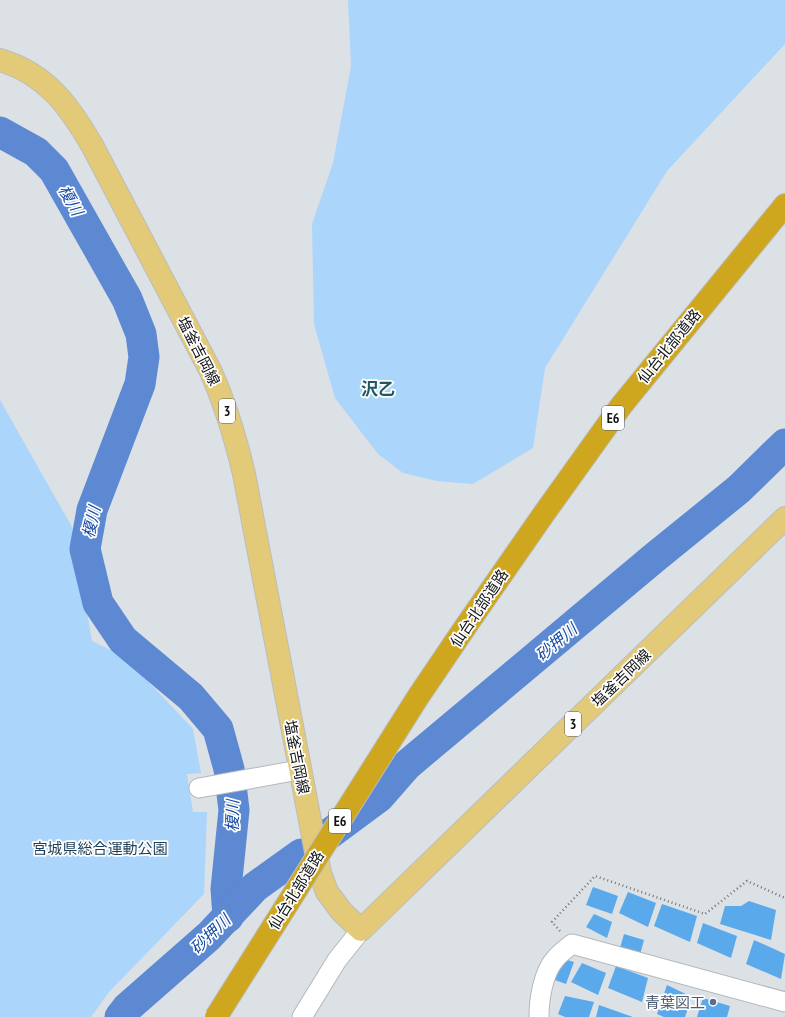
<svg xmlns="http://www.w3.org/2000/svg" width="785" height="1017" font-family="'PT Sans Narrow','Noto Sans JP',sans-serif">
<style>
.green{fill:#abd5fa}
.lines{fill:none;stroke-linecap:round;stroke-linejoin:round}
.river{stroke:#5d89d3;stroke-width:31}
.building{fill:#5aa9ea}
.minor-casing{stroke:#b3b8bc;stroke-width:21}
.major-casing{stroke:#bcbdbd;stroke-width:24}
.highway-casing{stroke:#bcbdbd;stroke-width:24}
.path{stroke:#727579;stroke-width:2.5;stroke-dasharray:1 3;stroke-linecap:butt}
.minor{stroke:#fff;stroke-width:19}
.major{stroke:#e2ca79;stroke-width:22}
.highway{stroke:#cfa71f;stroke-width:22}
.highway-bridge-casing{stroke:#bcbdbd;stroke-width:24;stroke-linecap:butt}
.highway-bridge{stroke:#cfa71f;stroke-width:22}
.service-dot{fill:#5c6f8a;stroke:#fff;stroke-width:1.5}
.labels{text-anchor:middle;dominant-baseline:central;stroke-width:3.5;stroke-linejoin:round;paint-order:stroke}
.shield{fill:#fff;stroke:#585a5b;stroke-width:1}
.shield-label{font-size:14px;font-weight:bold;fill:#111315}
.street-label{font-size:15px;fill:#111315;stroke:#fff}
.park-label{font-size:15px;fill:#1c3d58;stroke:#fff}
.service-label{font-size:15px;fill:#4e5e75;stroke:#fff;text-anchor:end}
.water-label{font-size:16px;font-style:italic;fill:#174aa2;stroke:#fff}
.quarter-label{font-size:17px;font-weight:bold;fill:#205863;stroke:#fff}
</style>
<rect width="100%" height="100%" fill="#dce1e6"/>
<g class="green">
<path d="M 348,0 L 785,0 L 785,44 L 667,171 L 545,368 L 533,448 L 473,484 L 437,481 L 403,473 L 378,454 L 335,398 L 314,324 L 312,224 L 333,163 L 351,66 Z"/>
<path d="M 0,400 L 72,527 L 92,641 L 125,657 L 193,729 L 201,773 L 187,774 L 193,812 L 207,812 L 204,894 L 109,992 L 91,1017 L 0,1017 Z"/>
</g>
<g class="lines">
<g class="river">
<path d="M 0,132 L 36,152 L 54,170 L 127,299 L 141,334 L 144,357 L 140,384 L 92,510 L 85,549 L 98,603 L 123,640 L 191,697 L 218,729 L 229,769 L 234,810 L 226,889 L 228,917"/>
<path d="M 325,837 L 379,797 L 407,765 L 654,558 L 739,489 L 785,444"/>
<path d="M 120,1017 L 127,1008 L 209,936 L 255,887 L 301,854"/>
</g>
</g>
<g class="building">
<path d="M 593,887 L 618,896 L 612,914 L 586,905 Z"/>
<path d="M 628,892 L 656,903 L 648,927 L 619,913 Z"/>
<path d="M 749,901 L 776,910 L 771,940 L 720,924 L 725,906 L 741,906 Z"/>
<path d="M 662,904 L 697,916 L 690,942 L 654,926 Z"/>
<path d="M 594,914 L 612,922 L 607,938 L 586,927 Z"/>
<path d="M 703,923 L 737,936 L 731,958 L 697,943 Z"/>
<path d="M 624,934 L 644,940 L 640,955 L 620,948 Z"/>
<path d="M 754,940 L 785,954 L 781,979 L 746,964 Z"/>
<path d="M 561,958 L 574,962 L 566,984 L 549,978 Z"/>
<path d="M 582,963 L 606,973 L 598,995 L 571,982 Z"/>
<path d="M 616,966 L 648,978 L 642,1002 L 608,988 Z"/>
<path d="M 667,985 L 692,997 L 685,1017 L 664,1017 L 657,1014 Z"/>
<path d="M 565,996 L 594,1002 L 589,1017 L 565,1017 L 558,1014 Z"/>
<path d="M 703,998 L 730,1006 L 727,1017 L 697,1017 Z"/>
<path d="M 599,1005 L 633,1017 L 596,1017 Z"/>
</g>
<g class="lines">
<defs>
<g id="minor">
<path d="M 199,788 L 299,770"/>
<path d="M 302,1017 L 337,960 L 361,930"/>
<path d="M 539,1017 C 539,999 543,972 556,958 C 560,953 567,948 572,944 L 785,1002"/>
</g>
<path id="major" d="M 0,60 C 47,74 70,107 93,147 L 210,370 C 226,405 235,436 244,474 L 320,873 L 327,892 L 342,912 L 361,930 L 785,518"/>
<path id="highway" d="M 466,626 L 543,515 L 621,406 L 785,205"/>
</defs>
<use href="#minor" class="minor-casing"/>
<use href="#major" class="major-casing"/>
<use href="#highway" class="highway-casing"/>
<path class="path" d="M 560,931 L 552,922 L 595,876 L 705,914 L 747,881 L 785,898"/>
<use href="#minor" class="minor"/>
<use href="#major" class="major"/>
<use href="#highway" class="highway"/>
<defs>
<path id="highway-bridge" d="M 216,1017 L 418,697 L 466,626"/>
</defs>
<use href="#highway-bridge" class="highway-bridge-casing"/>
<use href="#highway-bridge" class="highway-bridge"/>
</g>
<circle class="service-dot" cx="713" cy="1002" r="4"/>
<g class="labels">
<g class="shield">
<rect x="219" y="399" width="16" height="24" rx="3"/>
<rect x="602" y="406" width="22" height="24" rx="3"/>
<rect x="565" y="712" width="16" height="24" rx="3"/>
<rect x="329" y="809" width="22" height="24" rx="3"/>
</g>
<g class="shield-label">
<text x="227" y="411">3</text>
<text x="613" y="418">E6</text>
<text x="573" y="724">3</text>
<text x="340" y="821">E6</text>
</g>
<g class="street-label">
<text transform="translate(669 346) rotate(-51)">仙台北部道路</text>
<text transform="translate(199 351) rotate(63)">塩釜吉岡線</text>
<text transform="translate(479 608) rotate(-56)">仙台北部道路</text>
<text transform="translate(621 678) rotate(-44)">塩釜吉岡線</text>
<text transform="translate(297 757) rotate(79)">塩釜吉岡線</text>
<text transform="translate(296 890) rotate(-58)">仙台北部道路</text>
</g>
<g class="park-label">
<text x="100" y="848">宮城県総合運動公園</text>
</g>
<g class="service-label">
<text x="705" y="1002">青葉図工</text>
</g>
<g class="water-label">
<text transform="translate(71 200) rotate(61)">榎川</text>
<text transform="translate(91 522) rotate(-77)">榎川</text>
<text transform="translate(556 642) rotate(-40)">砂押川</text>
<text transform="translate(232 816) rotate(-89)">榎川</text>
<text transform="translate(210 934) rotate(-44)">砂押川</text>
</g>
<g class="quarter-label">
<text x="378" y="389">沢乙</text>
</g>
</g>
</svg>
